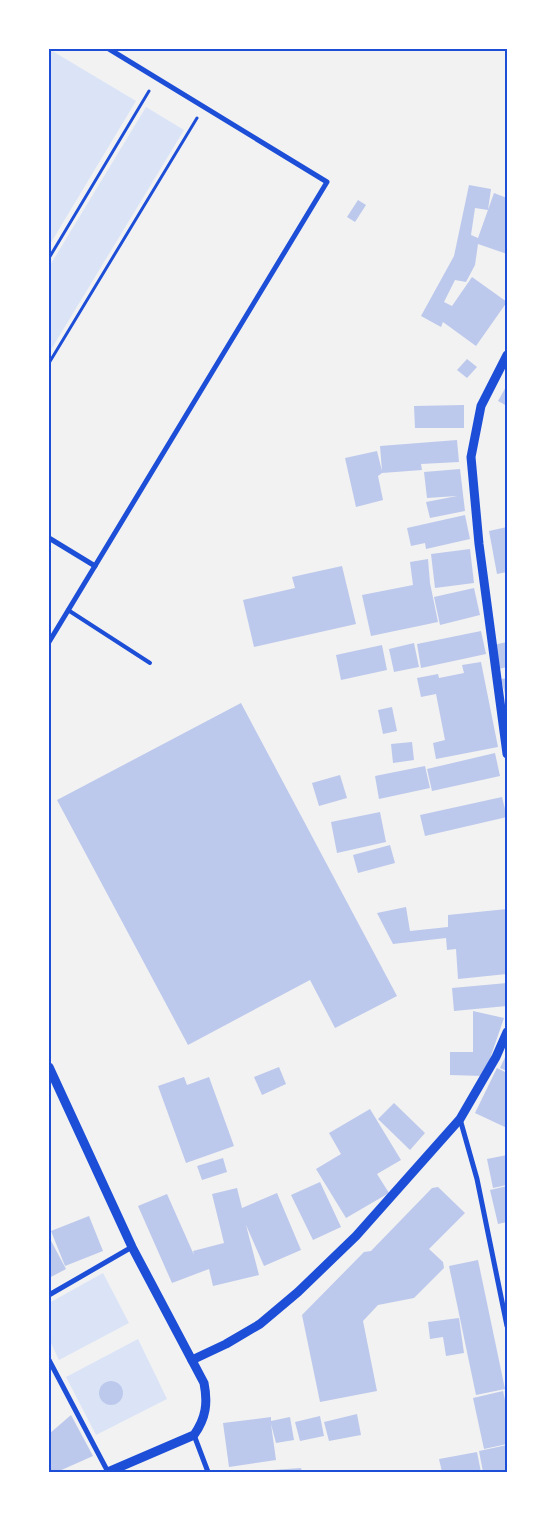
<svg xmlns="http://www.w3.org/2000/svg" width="556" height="1521" font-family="'Crimson Pro',serif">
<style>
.green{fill:#dbe4f7}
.building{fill:#bdc9ec}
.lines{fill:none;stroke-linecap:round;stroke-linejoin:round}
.path{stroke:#1d4ed8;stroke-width:3}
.service{stroke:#1d4ed8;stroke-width:4}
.minor{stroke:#1d4ed8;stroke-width:5}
.tertiary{stroke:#1d4ed8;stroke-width:9}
.neatline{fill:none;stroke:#1d4ed8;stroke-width:2}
</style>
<rect width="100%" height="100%" fill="#f2f2f2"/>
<g class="green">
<path d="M 49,49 L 136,101 L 49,246 Z"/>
<path d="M 146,107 L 184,130 L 49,353 L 49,267 Z"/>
<path d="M 103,1273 L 129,1323 L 59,1360 L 49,1339 L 49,1303 Z"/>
<path d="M 138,1339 L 167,1399 L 96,1435 L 66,1377 Z"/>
</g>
<g class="building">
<path d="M 469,185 L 491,189 L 488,210 L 475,208 L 471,235 L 478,238 L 494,193 L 507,198 L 507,254 L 478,244 L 475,265 L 466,282 L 455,280 L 444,302 L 452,306 L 472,277 L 507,302 L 476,346 L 443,322 L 441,327 L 421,316 L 454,256 Z"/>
<path d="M 358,200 L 366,205 L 355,222 L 347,217 Z"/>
<path d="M 467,359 L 477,367 L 467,378 L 457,370 Z"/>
<path d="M 507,385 L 507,406 L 498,401 Z"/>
<path d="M 464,405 L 464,428 L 415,428 L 414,406 Z"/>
<path d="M 457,440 L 459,462 L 421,464 L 422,470 L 382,473 L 378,476 L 383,500 L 356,507 L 345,458 L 377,451 L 382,471 L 380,446 Z"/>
<path d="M 460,469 L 465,511 L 430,518 L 426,502 L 457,496 L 427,498 L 424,472 Z"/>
<path d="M 465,515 L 470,539 L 426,549 L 425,543 L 411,546 L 407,528 Z"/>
<path d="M 507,527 L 507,572 L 497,574 L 489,531 Z"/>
<path d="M 470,549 L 474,583 L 435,588 L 431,554 Z"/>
<path d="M 428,559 L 430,583 L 438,622 L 371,636 L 362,595 L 413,585 L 410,562 Z"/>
<path d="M 342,566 L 356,624 L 254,647 L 243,600 L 295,588 L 292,577 Z"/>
<path d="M 474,588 L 480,615 L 440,625 L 434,597 Z"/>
<path d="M 481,631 L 486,654 L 421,668 L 417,644 Z"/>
<path d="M 507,642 L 507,667 L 499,669 L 493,645 Z"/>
<path d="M 414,643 L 419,667 L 394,672 L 389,649 Z"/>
<path d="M 382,645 L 387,670 L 341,680 L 336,655 Z"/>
<path d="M 481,662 L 498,747 L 436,759 L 433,743 L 445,740 L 436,694 L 421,697 L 417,678 L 438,674 L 439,678 L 464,673 L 462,665 Z"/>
<path d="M 507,678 L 507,701 L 501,679 Z"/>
<path d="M 241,703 L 397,996 L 335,1028 L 310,980 L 188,1045 L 57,800 Z"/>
<path d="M 392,707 L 397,731 L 383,734 L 378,710 Z"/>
<path d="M 412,742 L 414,760 L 393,763 L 391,744 Z"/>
<path d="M 495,753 L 500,776 L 432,791 L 427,769 Z"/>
<path d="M 425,766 L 430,788 L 379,799 L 375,776 Z"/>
<path d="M 340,775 L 347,798 L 319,806 L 312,783 Z"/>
<path d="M 502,797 L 507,817 L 425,836 L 420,815 Z"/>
<path d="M 380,812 L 386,842 L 337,853 L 331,822 Z"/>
<path d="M 390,845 L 395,863 L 358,873 L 353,855 Z"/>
<path d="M 406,907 L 410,931 L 448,927 L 448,915 L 507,909 L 507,974 L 458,979 L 456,949 L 447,950 L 446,938 L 393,944 L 377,913 Z"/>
<path d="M 507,983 L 507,1006 L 454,1011 L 452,988 Z"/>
<path d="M 473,1011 L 504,1018 L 484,1076 L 450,1075 L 450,1052 L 473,1052 Z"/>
<path d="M 507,1053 L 507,1071 L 500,1068 Z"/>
<path d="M 279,1067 L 286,1084 L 262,1095 L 254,1077 Z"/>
<path d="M 497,1068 L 507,1073 L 507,1128 L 475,1113 Z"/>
<path d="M 184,1077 L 187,1085 L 209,1077 L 234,1146 L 186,1163 L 158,1086 Z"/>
<path d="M 394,1103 L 425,1133 L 410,1150 L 378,1119 Z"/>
<path d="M 370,1109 L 401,1160 L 377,1174 L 389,1193 L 346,1218 L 316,1169 L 341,1154 L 329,1133 Z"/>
<path d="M 507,1155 L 507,1185 L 493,1188 L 487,1159 Z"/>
<path d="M 223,1158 L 227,1172 L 202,1180 L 197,1166 Z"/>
<path d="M 320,1182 L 341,1227 L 313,1240 L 291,1195 Z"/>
<path d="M 507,1186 L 507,1222 L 498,1224 L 490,1190 Z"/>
<path d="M 438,1187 L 465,1213 L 429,1249 L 443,1262 L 444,1268 L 414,1298 L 378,1305 L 363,1321 L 377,1391 L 320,1402 L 302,1315 L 364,1252 L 371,1251 L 432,1188 Z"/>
<path d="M 237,1188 L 242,1208 L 277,1193 L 301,1250 L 264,1266 L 246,1225 L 259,1275 L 213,1286 L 209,1269 L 172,1283 L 138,1206 L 167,1194 L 194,1255 L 193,1251 L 224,1243 L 212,1194 Z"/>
<path d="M 89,1216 L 103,1251 L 65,1266 L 51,1231 Z"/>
<path d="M 49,1237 L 66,1269 L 49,1278 Z"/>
<path d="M 478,1260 L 505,1389 L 476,1395 L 449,1266 Z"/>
<path d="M 459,1318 L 464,1353 L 446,1356 L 443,1337 L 430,1339 L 428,1322 Z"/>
<circle cx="111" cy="1393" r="12"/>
<path d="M 503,1391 L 507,1409 L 507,1444 L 484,1449 L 473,1398 Z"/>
<path d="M 357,1414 L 361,1435 L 329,1441 L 324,1422 Z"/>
<path d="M 71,1415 L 93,1456 L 57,1472 L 49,1472 L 49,1453 L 51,1452 L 49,1434 Z"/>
<path d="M 320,1416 L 324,1436 L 300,1441 L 295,1422 Z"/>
<path d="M 271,1417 L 271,1421 L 290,1417 L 294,1440 L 276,1443 L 271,1424 L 276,1460 L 229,1467 L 223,1423 Z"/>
<path d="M 507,1445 L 507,1470 L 483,1472 L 479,1451 Z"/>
<path d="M 477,1452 L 481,1472 L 442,1472 L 439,1459 Z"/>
<path d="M 301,1468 L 302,1472 L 258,1472 L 258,1471 Z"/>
</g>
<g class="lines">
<g class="path">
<path d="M 49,258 L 149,91"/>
<path d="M 49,363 L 197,118"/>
</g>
<path class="service" d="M 68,610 L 150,663"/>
<g class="minor">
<path d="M 49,538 L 95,566"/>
<path d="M 49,642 L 327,182 L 109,49"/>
<path d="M 460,1119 L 477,1179 L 507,1326"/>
<path d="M 49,1295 L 132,1247"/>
<path d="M 49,1360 L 108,1472"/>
<path d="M 194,1435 L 208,1472"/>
</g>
<g class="tertiary">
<path d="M 507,355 L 481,406 L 471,457 L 479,544 L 507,754"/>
<path d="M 49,1067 L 132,1247 L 204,1383 C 208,1403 206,1418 194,1435 L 108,1472"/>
<path d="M 192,1360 L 226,1344 L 260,1324 L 298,1292 L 356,1236 L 460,1119 L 496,1057 L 507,1032"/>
</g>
</g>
<rect width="556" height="1521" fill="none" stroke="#ffffff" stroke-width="100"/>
<rect x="50" y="50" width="456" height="1421" class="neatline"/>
</svg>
